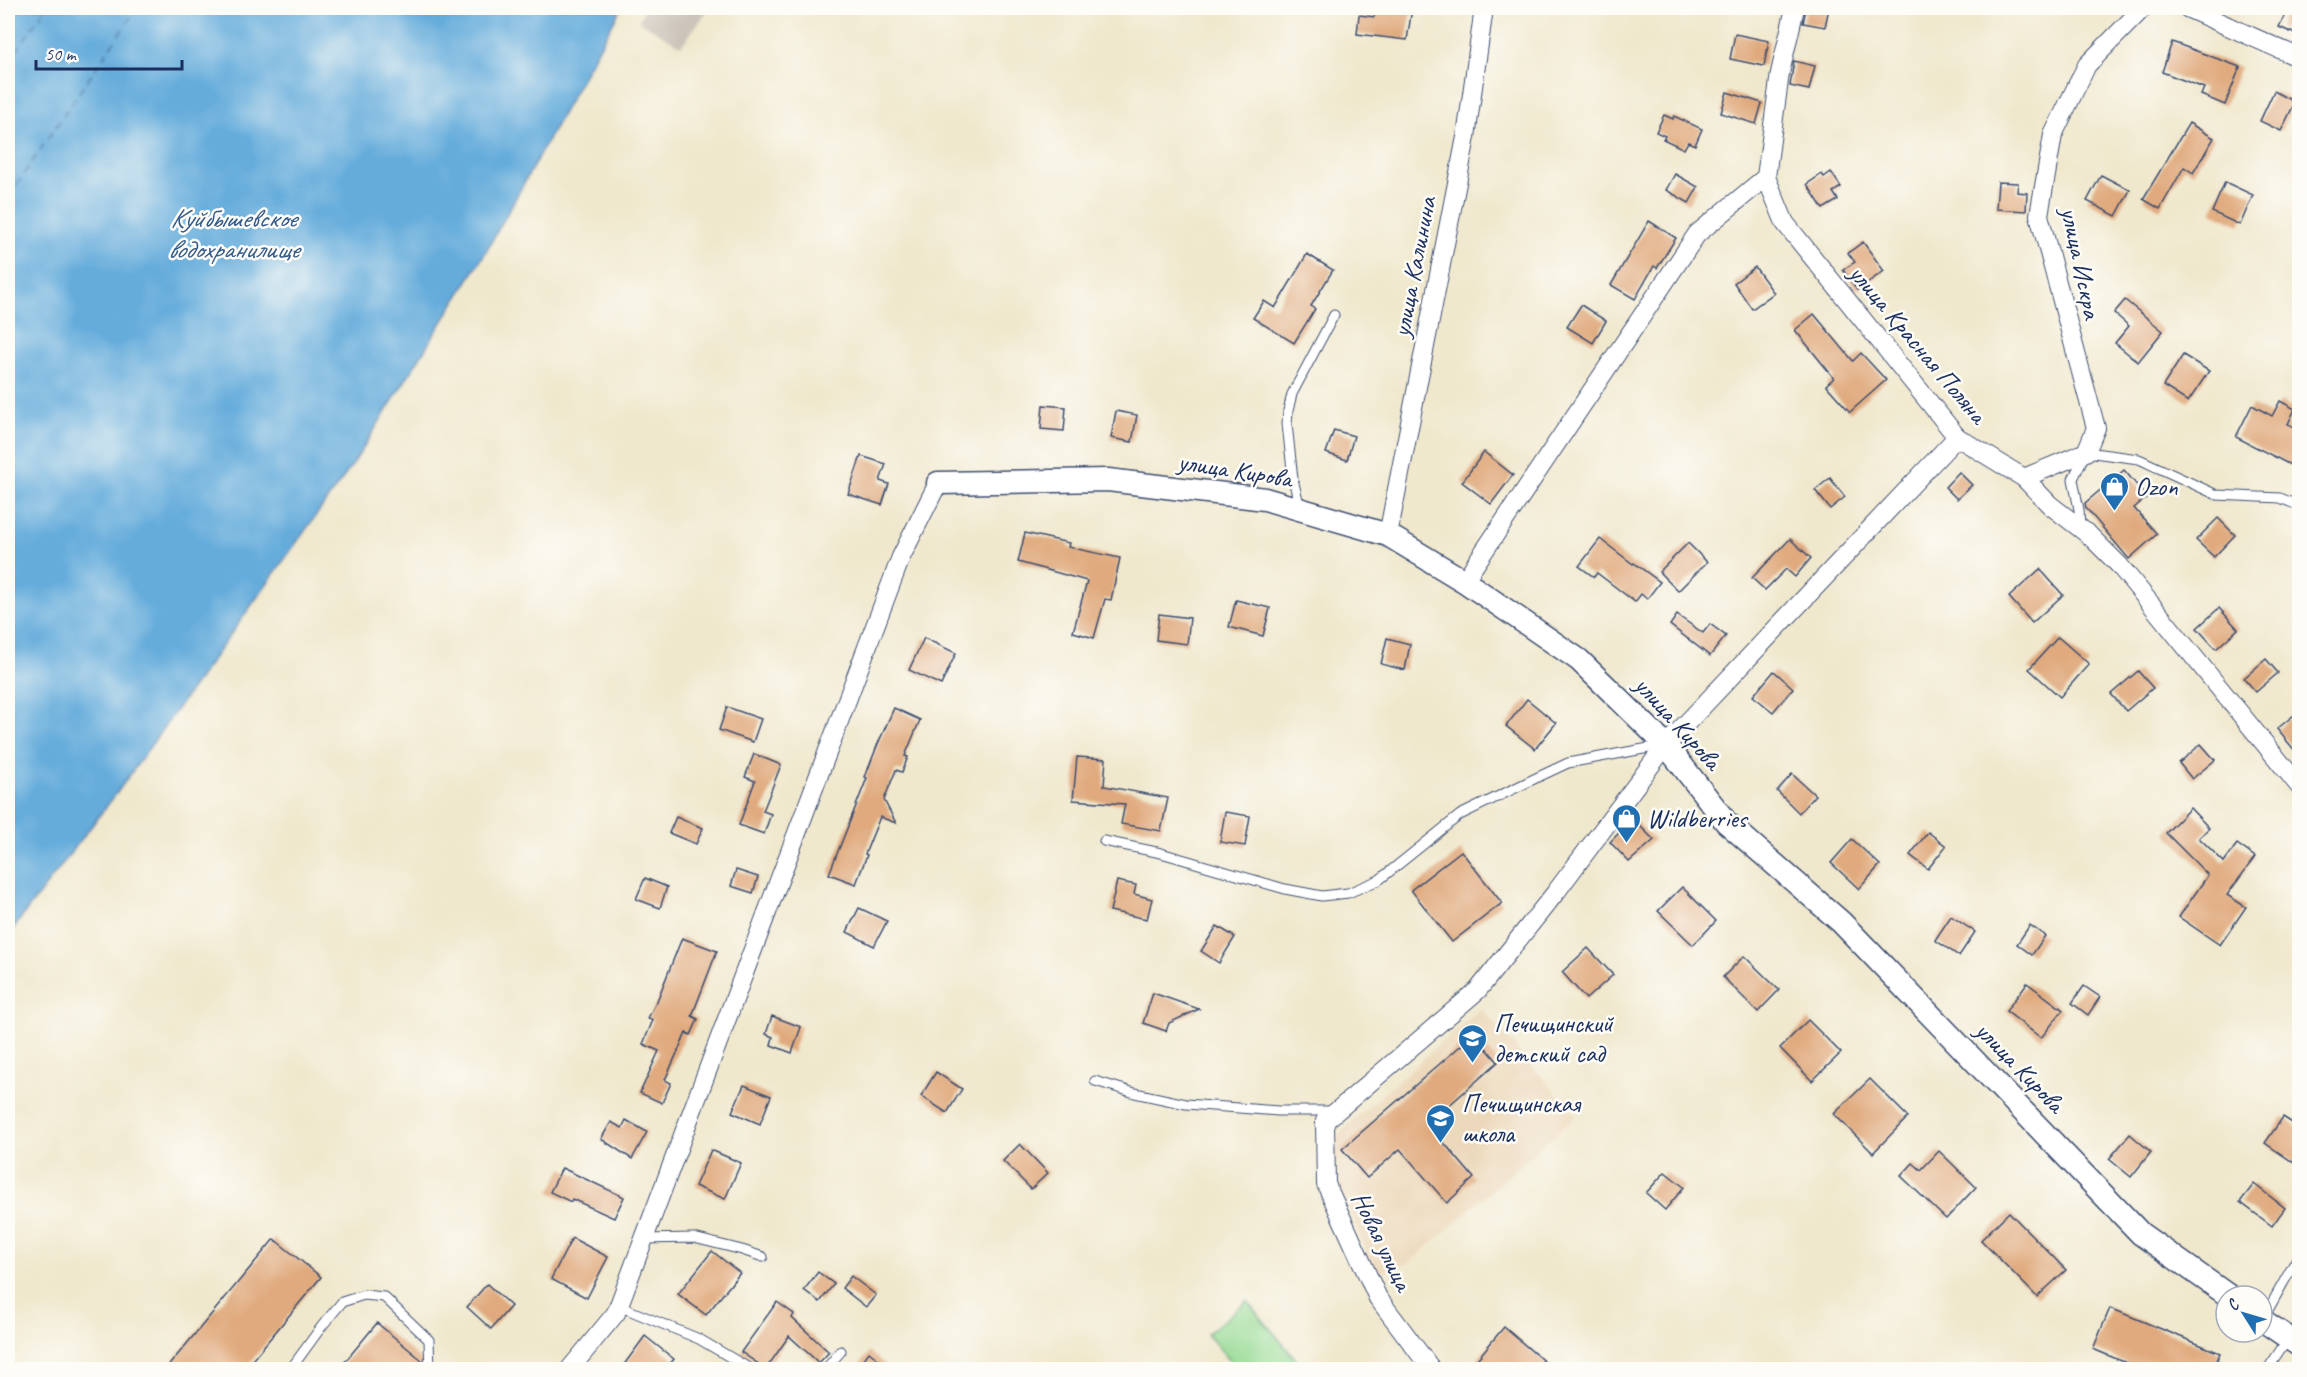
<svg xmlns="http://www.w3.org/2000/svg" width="2307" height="1377" font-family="Caveat,sans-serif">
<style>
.built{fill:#ecd8ba}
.industrial{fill:#cbc3b8}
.green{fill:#94d992;stroke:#588478;stroke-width:1.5}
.water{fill:#65acdb;stroke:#406e9c;stroke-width:1.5}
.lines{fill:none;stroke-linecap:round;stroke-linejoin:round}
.ferry{stroke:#355b8a;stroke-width:1.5;stroke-dasharray:8 6;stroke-linecap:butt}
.building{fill:#e0aa7e}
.service-casing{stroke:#3b4b6f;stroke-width:11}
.minor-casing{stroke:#3b4b6f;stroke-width:20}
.tertiary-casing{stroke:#3b4b6f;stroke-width:25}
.service{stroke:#fff;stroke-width:9}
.minor{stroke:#fff;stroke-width:18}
.tertiary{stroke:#fff;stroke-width:22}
.labels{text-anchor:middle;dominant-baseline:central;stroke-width:5;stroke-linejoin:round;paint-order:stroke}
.street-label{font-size:26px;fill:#1b2f5e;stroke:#fdfcf7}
.poi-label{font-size:26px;fill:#1b2f5e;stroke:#fdfcf7;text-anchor:start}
.water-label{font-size:27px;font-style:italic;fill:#355b8a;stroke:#fdfcf7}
</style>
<rect width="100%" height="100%" fill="#fdfcf7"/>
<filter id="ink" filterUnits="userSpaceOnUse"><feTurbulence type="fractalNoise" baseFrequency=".0167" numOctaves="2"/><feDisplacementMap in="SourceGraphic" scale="12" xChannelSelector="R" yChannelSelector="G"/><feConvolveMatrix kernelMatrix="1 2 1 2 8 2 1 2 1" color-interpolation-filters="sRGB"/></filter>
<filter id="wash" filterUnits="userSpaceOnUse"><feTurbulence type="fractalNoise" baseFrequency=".008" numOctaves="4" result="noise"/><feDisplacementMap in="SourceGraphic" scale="24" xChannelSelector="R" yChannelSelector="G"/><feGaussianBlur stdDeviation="1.35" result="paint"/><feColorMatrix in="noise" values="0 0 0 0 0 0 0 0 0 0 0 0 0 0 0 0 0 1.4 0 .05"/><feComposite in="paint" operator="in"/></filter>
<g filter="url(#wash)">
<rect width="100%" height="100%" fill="#f0e8cd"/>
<path class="built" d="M 1481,1008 L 1576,1116 L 1409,1263 L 1375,1274 L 1340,1188 L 1334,1155 L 1340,1132 Z"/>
<path class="industrial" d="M 645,8 L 710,8 L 681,46 L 639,21 Z"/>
<path class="green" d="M 1247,1301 L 1303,1368 L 1301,1369 L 1237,1369 L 1207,1334 Z"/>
<path class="water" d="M 8,8 L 621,8 L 484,255 L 353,464 L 116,794 L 8,935 Z"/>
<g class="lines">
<g class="ferry">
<path d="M 8,63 L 46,8"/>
<path d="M 8,197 L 137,8"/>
</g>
</g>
<g id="blocks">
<g class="building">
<path d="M 1376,8 L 1412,8 L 1407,40 L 1357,34 L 1359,15 L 1374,17 Z"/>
<path d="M 1806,8 L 1829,8 L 1825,27 L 1803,23 Z"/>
<path d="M 2288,8 L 2300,8 L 2300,36 L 2279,27 Z"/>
<path d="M 1735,34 L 1769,41 L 1764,66 L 1730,59 Z"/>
<path d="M 2172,42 L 2240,67 L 2225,105 L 2201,95 L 2204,88 L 2162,72 Z"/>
<path d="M 1794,61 L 1815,66 L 1809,90 L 1790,86 Z"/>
<path d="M 2274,91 L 2295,102 L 2281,131 L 2260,121 Z"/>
<path d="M 1727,92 L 1762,103 L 1756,124 L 1721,113 Z"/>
<path d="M 1664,115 L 1673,119 L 1674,116 L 1702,129 L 1695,145 L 1688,142 L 1684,149 L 1663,139 L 1665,136 L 1656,132 Z"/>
<path d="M 2189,123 L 2214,138 L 2193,173 L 2184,167 L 2160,209 L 2143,199 Z"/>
<path d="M 1831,172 L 1841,187 L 1833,192 L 1838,200 L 1823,209 L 1807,184 L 1822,174 L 1824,177 Z"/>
<path d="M 1675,174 L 1698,187 L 1689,203 L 1666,190 Z"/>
<path d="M 2101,175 L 2130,190 L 2116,216 L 2087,201 Z"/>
<path d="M 1998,182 L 2018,183 L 2017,192 L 2027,193 L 2026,211 L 1996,209 Z"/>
<path d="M 2225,182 L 2253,195 L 2240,225 L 2212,212 Z"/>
<path d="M 1649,221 L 1676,238 L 1657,268 L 1654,266 L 1635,299 L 1611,285 Z"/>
<path d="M 1863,242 L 1884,271 L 1857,290 L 1843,270 L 1855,262 L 1848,253 Z"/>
<path d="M 1307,254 L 1333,270 L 1311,306 L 1315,309 L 1294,343 L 1253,318 L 1264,301 L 1275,308 Z"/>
<path d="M 1755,267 L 1774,293 L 1752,309 L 1734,283 Z"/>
<path d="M 2125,300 L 2163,331 L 2138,362 L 2115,343 L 2129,326 L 2114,313 Z"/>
<path d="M 1581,305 L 1606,321 L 1593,343 L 1567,327 Z"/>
<path d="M 1814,314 L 1853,361 L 1861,353 L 1886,380 L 1850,412 L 1826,385 L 1834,378 L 1795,330 Z"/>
<path d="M 2183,355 L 2209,371 L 2188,402 L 2163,386 Z"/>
<path d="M 2280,401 L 2295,409 L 2288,424 L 2300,430 L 2300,470 L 2236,437 L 2252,405 L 2272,416 Z"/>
<path d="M 1043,405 L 1066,407 L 1064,431 L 1041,429 Z"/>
<path d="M 1116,411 L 1137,415 L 1132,442 L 1111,438 Z"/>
<path d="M 1334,430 L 1354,436 L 1347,460 L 1326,453 Z"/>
<path d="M 1484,452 L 1513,475 L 1491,504 L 1462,482 Z"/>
<path d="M 861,456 L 886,464 L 880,481 L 889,484 L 882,505 L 848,494 Z"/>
<path d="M 2124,470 L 2147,497 L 2134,508 L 2157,534 L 2129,559 L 2086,508 L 2085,503 Z"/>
<path d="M 1959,472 L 1972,485 L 1957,499 L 1945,487 Z"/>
<path d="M 1830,478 L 1845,497 L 1830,509 L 1815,490 Z"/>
<path d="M 2218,518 L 2235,535 L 2214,557 L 2196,540 Z"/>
<path d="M 1025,533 L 1069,543 L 1068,547 L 1120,558 L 1111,600 L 1105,599 L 1094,638 L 1073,632 L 1087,581 L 1018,562 Z"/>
<path d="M 1600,539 L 1633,564 L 1634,563 L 1660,582 L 1647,599 L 1641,594 L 1635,602 L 1597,573 L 1594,577 L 1579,566 Z"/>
<path d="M 1790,539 L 1811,558 L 1795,577 L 1786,569 L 1765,590 L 1752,578 Z"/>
<path d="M 1688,543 L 1707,562 L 1678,591 L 1659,572 Z"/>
<path d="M 2040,569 L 2063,595 L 2032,623 L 2009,597 Z"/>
<path d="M 1236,600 L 1270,608 L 1263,636 L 1229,627 Z"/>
<path d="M 2219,608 L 2238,629 L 2216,649 L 2197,628 Z"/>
<path d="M 1159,614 L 1190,618 L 1187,644 L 1156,640 Z"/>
<path d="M 1677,615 L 1703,633 L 1710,624 L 1726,636 L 1710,656 L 1670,625 Z"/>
<path d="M 2058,637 L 2089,664 L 2060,697 L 2029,669 Z"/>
<path d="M 924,638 L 956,653 L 941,685 L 909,670 Z"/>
<path d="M 1387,638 L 1410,644 L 1405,670 L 1381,664 Z"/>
<path d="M 2266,659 L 2278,673 L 2256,692 L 2244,678 Z"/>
<path d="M 1774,671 L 1793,688 L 1773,712 L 1753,696 Z"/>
<path d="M 2138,671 L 2153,688 L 2126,711 L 2111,694 Z"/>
<path d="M 1527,699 L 1556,723 L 1535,749 L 1506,726 Z"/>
<path d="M 727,707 L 761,719 L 753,742 L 719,730 Z"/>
<path d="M 894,708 L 920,720 L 905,756 L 908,757 L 902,772 L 896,770 L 884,800 L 896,823 L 880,817 L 865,854 L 867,855 L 856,884 L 829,874 L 867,778 L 865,777 L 877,746 Z"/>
<path d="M 2300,710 L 2300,757 L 2277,729 Z"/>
<path d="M 2201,744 L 2215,760 L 2192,779 L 2179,763 Z"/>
<path d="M 754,754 L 781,765 L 763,811 L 771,814 L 764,834 L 739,825 L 755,781 L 745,777 Z"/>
<path d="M 1077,757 L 1106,759 L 1104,786 L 1168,798 L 1161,831 L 1121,824 L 1125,804 L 1073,800 Z"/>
<path d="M 1792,774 L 1815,795 L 1799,813 L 1777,791 Z"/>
<path d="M 2190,808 L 2209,828 L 2199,838 L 2224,862 L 2237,844 L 2255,857 L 2227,895 L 2246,907 L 2220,945 L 2179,917 L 2208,875 L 2166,833 Z"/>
<path d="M 1225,812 L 1250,816 L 1245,846 L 1220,842 Z"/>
<path d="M 676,817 L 703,828 L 696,844 L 669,833 Z"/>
<path d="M 1633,819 L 1654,840 L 1629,862 L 1610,842 Z"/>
<path d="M 1928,832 L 1946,846 L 1928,869 L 1910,855 Z"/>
<path d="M 1852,839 L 1880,865 L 1859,889 L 1831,863 Z"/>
<path d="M 1461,851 L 1502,903 L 1452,942 L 1411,890 Z"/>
<path d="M 736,870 L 758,877 L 753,893 L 731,886 Z"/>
<path d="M 645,878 L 667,887 L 660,908 L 636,899 Z"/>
<path d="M 1117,881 L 1136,885 L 1134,894 L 1152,899 L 1147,919 L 1110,911 Z"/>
<path d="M 1682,887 L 1716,921 L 1693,945 L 1658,911 Z"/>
<path d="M 859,908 L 887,921 L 874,946 L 847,932 Z"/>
<path d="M 1951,916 L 1975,932 L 1959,956 L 1935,940 Z"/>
<path d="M 2030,925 L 2045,936 L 2032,955 L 2017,944 Z"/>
<path d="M 1217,926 L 1235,937 L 1219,963 L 1201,951 Z"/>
<path d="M 682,938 L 717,951 L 692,1016 L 698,1019 L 691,1035 L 686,1033 L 665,1080 L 671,1083 L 662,1103 L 640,1093 L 659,1051 L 643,1044 L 653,1020 L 648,1018 L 657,1001 Z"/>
<path d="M 1588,948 L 1613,975 L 1586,999 L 1562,972 Z"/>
<path d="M 1744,956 L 1779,990 L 1758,1012 L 1723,977 Z"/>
<path d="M 2027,983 L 2063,1010 L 2041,1038 L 2006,1011 Z"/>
<path d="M 2084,986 L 2100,997 L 2088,1015 L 2072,1003 Z"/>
<path d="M 1153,993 L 1199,1009 L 1169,1023 L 1166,1031 L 1143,1023 Z"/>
<path d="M 772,1016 L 801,1027 L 792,1053 L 771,1045 L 773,1037 L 766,1034 Z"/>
<path d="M 1808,1020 L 1841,1053 L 1812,1081 L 1780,1048 Z"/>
<path d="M 1474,1034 L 1498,1062 L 1428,1124 L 1474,1178 L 1447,1203 L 1400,1149 L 1367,1178 L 1342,1149 Z"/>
<path d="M 936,1072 L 962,1089 L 947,1113 L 921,1096 Z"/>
<path d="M 1870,1079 L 1908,1117 L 1873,1153 L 1834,1114 Z"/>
<path d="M 744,1085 L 771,1096 L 760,1124 L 732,1112 Z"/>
<path d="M 2283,1117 L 2300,1128 L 2300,1167 L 2265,1143 Z"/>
<path d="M 626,1120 L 647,1132 L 632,1159 L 601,1139 L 611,1122 L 622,1128 Z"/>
<path d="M 2130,1134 L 2151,1152 L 2131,1177 L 2109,1159 Z"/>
<path d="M 1020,1144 L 1048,1173 L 1031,1189 L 1003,1161 Z"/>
<path d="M 711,1150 L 741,1163 L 725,1199 L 695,1186 Z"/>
<path d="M 1939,1151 L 1976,1187 L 1946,1219 L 1901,1176 L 1913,1163 L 1921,1170 Z"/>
<path d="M 562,1168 L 624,1197 L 614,1218 L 572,1199 L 571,1202 L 550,1192 Z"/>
<path d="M 1665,1172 L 1684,1187 L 1665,1210 L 1646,1193 Z"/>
<path d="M 2254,1184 L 2285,1208 L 2272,1226 L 2240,1202 Z"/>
<path d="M 2009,1212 L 2066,1270 L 2037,1297 L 1981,1240 Z"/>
<path d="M 572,1238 L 608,1257 L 587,1298 L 551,1279 Z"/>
<path d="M 274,1239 L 321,1277 L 244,1370 L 165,1370 Z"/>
<path d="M 712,1251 L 740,1273 L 706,1315 L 678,1294 Z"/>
<path d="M 818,1272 L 834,1284 L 820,1302 L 804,1290 Z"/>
<path d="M 851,1276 L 876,1295 L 866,1307 L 842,1288 Z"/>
<path d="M 487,1284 L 511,1306 L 491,1329 L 467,1307 Z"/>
<path d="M 777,1302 L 794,1314 L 792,1318 L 829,1352 L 819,1363 L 789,1336 L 766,1369 L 741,1352 Z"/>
<path d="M 2110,1308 L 2220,1353 L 2213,1370 L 2143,1370 L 2093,1349 Z"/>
<path d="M 377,1323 L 423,1361 L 423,1370 L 338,1370 Z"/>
<path d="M 1504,1327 L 1554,1370 L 1468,1370 Z"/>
<path d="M 645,1336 L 674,1359 L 665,1370 L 620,1370 Z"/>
<path d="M 869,1352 L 892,1370 L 856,1370 Z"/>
</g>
</g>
</g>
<g filter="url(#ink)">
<use href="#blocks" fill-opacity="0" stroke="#3b4b6f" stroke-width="1.5"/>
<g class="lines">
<defs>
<g id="service">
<path d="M 1300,508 L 1293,479 L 1287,424 L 1288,411 L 1292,394 L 1334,315"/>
<path d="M 2080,528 L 2079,510 L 2073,479 L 2086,452 L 2139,459 L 2217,495 L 2280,498 L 2300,506"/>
<path d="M 1104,841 L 1161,853 L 1285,889 L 1322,896 L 1348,893 L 1379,880 L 1460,815 L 1536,778 L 1568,763 L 1665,745"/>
<path d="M 1095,1081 L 1135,1093 L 1186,1104 L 1278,1111 L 1335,1111"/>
<path d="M 644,1239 L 694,1238 L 742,1250 L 763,1257"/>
<path d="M 619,1306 L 699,1339 L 752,1370"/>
<path d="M 2263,1319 L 2300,1253"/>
<path d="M 290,1370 L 322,1326 L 342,1302 L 364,1295 L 384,1297 L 429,1340 L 430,1370"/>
<path d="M 825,1370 L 841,1351"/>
<path d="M 2267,1370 L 2288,1339"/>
</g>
<g id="minor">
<path d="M 2187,8 L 2300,58"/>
<path d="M 1766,177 L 1785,223 L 1957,437 L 2024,478 L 2050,505 L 2089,535 L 2119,565 L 2300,787"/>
<path d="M 2024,478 L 2086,452 L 2096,428 L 2039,215 L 2053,135 L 2087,65 L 2143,8"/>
<path d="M 1388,535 L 1466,137 L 1484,8"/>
<path d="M 1464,581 L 1697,234 L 1766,177 L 1780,73 L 1795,8"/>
<path d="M 569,1370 L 616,1313 L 901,557 L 938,483"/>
<path d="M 1432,1370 L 1378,1298 L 1326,1184 L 1325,1121 L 1478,990 L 1556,892 L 1666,745 L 1957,437"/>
</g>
<g id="tertiary">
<path d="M 938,483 L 1108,480 L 1265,499 L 1388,535 L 1464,581 L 1579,660 L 1666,745 L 1726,822 L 1841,922 L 2141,1234 L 2229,1296"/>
<path d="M 2262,1320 L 2300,1346"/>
</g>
</defs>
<use href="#service" class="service-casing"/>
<use href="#minor" class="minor-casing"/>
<use href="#tertiary" class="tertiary-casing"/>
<use href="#service" class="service"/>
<use href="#minor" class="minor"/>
<use href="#tertiary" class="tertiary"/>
</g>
</g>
<defs>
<symbol id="shop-pin" viewBox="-11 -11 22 30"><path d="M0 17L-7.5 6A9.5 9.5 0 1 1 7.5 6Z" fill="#1f6fb2" stroke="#fdfcf7"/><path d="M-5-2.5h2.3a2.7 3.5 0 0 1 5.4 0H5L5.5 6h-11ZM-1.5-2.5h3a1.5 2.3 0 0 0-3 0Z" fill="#fff"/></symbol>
<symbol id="school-pin" viewBox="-11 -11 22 30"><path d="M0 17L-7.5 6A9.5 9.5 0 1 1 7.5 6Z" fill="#1f6fb2" stroke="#fdfcf7"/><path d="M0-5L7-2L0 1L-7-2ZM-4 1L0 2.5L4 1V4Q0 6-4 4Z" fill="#fff"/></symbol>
</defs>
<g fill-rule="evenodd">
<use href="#shop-pin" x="2098" y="470" width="33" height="45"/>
<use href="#shop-pin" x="1610" y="802" width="33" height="45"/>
<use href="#school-pin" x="1456" y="1022" width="33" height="45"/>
<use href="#school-pin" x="1424" y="1102" width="33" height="45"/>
</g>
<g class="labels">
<g class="street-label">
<text transform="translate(2081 263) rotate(78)">улица Искра</text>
<text transform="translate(1414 267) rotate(-79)">улица Калинина</text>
<text transform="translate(1918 344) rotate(50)">улица Красная Поляна</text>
<text transform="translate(1235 470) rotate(9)">улица Кирова</text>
<text transform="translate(1678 723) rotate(48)">улица Кирова</text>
<text transform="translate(2020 1067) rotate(46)">улица Кирова</text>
<text transform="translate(1382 1241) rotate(64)">Новая улица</text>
</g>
<g class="poi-label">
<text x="2135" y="486">Ozon</text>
<text x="1647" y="818">Wildberries</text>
<text x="1494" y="1023">Печищинский<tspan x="1494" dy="30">детский сад</tspan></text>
<text x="1462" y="1103">Печищинская<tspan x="1462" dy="30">школа</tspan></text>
</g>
<g class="water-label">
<text x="233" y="218">Куйбышевское<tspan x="233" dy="31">водохранилище</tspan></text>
</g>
</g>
<rect width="2307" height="1377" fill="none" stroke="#fdfcf7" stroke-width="30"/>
<g transform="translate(2244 1314) rotate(307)"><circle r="28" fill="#fdfcf7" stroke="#a3aaba" stroke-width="1.5"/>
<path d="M0-4.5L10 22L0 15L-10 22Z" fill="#1f6fb2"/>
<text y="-9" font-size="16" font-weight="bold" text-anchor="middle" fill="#1b2f5e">С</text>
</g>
<path d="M36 60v9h146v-9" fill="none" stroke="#1b2f5e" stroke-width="3"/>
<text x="45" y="60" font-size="18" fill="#1b2f5e" stroke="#fdfcf7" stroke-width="4.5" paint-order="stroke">50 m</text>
</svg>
